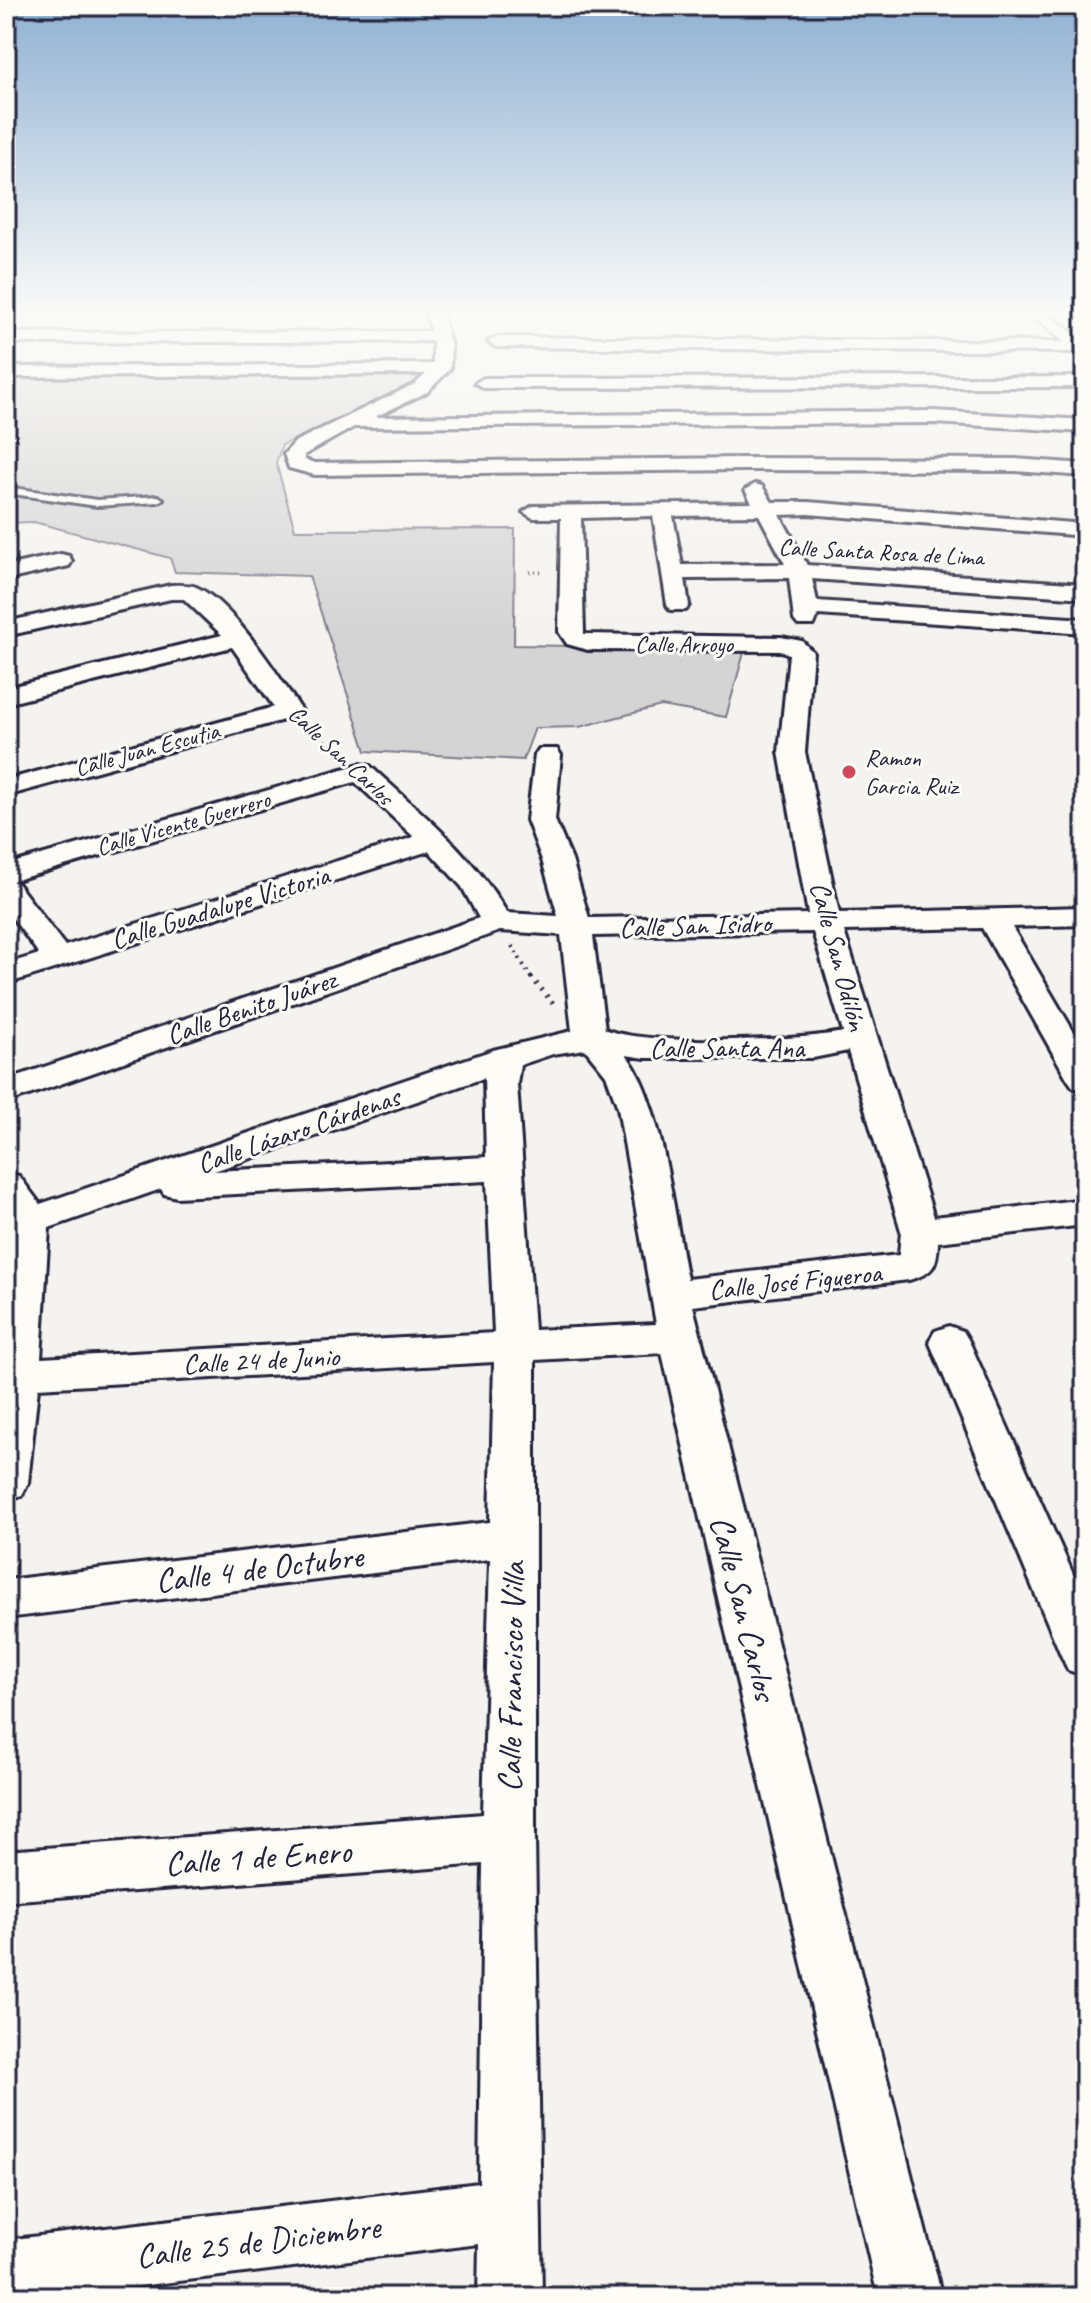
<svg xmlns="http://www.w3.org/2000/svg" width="1091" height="2303" font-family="Caveat,sans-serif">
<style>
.green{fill:#d5d4d5;stroke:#7c7b88;stroke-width:2}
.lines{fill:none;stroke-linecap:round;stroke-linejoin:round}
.service-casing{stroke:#22223b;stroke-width:6}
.minor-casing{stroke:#22223b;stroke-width:6}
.path-far2{stroke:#22223b;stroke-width:3;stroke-dasharray:1 4;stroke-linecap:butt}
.path-far1{stroke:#22223b;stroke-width:4;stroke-dasharray:2 5;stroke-linecap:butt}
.path{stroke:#22223b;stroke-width:5;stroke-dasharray:2 6;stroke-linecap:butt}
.service{fill:#fdfcf7;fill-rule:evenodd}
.minor{fill:#fdfcf7;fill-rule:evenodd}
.poi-dot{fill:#d1495b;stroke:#fdfcf7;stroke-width:3}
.labels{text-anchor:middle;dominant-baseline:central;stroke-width:6;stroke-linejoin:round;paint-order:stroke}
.far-street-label{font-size:24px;fill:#22223b;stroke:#fdfcf7}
.far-poi-label{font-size:24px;fill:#22223b;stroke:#fdfcf7;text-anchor:start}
.street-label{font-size:28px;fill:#22223b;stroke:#fdfcf7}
.near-street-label{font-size:34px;fill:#22223b;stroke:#fdfcf7}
</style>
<rect width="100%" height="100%" fill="#f4f3ef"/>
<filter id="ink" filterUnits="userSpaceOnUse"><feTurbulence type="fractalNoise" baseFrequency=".0125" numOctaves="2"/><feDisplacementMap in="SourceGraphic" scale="16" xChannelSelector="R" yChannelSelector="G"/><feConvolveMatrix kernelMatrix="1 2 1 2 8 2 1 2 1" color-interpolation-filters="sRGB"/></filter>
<g filter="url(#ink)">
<path class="green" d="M 432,373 L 408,390 L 282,445 L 276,463 L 295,530 L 515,529 L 514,645 L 745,649 L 726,717 L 661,706 L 579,727 L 535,728 L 523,760 L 366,751 L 309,576 L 175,572 L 170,558 L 34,522 L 6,523 L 6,376 Z"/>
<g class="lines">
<defs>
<path id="service" d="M 6,487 L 97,500 L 158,496 L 163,499 L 158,502 L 97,506 L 6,493 Z"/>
<g id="minor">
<path d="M 426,313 L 442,313 L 451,346 L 450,369 L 427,392 L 375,417 L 934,411 L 1085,420 L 1085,432 L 934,423 L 354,427 L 304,455 L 305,460 L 315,463 L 742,458 L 1015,459 L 1085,464 L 1085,476 L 1015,471 L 742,470 L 315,475 L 289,468 L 284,454 L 296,441 L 415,384 L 426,374 L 6,377 L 6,367 L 433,364 L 433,341 L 6,343 L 6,333 L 431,331 Z"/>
<path d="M 1029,313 L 1047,313 L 1085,342 L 1085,355 L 1077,352 L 496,347 L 488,342 L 496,337 L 1064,342 Z"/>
<path d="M 1085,377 L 1085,387 L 484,388 L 475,383 L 484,378 Z"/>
<path d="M 755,484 L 762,486 L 772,502 L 808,502 L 1085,524 L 1085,536 L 808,514 L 780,515 L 807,565 L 1085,584 L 1085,598 L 812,579 L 817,601 L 1085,619 L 1085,633 L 818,615 L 814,625 L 798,625 L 794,620 L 789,578 L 685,579 L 689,605 L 686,610 L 670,610 L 667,605 L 653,516 L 581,518 L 584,634 L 781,637 L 802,641 L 813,652 L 805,752 L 839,913 L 1085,907 L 1085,925 L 1012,927 L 1085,1051 L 1085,1090 L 1073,1087 L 1068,1080 L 982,928 L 844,931 L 934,1217 L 1085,1199 L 1085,1225 L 938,1242 C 937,1267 933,1273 909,1280 L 693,1306 L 942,2297 L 878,2297 L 662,1353 L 535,1360 L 535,1837 L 542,2297 L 478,2297 L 479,2244 L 50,2297 L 6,2297 L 6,2240 L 479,2183 L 483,1864 L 6,1901 L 6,1851 L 483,1814 L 490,1559 L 6,1618 L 6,1580 L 490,1522 L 494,1362 L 38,1388 L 28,1483 L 22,1495 L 6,1500 L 6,1288 L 10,1241 L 6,1242 L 6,1173 L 19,1176 L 40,1204 L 493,1050 L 572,1031 L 561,935 L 500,931 L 6,1103 L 6,1080 L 479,918 L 462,887 L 429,851 L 6,984 L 6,964 L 39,954 L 6,909 L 6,865 L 360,764 L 370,766 C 420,812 473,854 507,913 L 558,916 L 542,860 L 527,820 L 535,755 L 539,749 L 557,749 L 561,755 L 555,820 L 572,860 L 589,918 L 808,914 L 779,752 L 789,654 L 781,651 L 588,650 L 567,644 L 559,632 L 561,518 L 533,518 L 523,512 L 533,506 L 752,503 L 745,490 ZM 759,515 L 785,564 L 682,565 L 673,516 ZM 355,782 L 414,837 L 65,946 L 17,883 L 12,881 ZM 813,932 L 843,1032 C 798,1041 642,1046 605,1029 L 593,936 ZM 585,1049 L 606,1075 L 618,1108 L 656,1324 L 534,1330 L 517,1084 L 520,1065 L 553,1054 ZM 848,1051 L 901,1231 L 899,1255 L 687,1279 C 675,1220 662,1099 626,1055 L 645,1058 L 813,1058 ZM 484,1078 L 486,1157 L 214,1171 ZM 487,1181 L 494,1333 L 41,1358 L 49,1228 L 161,1189 L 164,1194 L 177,1197 Z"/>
<path d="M 61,554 L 69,556 L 72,561 L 69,566 L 6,580 L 6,566 Z"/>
<path d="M 171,585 C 179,585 189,584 196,587 C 232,602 280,678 302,711 L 298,716 L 6,796 L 6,780 L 274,707 L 232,647 L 6,704 L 6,688 L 222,635 L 184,599 L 171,599 L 6,636 L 6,622 Z"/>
<path d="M 949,1326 L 963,1331 L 969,1341 L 1085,1601 L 1085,1676 L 1068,1670 L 1061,1655 L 929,1341 L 935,1331 Z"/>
</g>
</defs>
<use href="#service" class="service-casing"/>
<use href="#minor" class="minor-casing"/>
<path class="path-far2" d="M 530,572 L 545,572"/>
<g class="path-far1">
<path d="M 308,727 L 339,754"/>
<path d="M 512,946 L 532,979"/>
</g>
<path class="path" d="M 531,977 L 553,1003"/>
<use href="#service" class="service"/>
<use href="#minor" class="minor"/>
</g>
</g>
<linearGradient id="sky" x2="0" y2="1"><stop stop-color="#90b1d2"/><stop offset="0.49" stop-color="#fafaf8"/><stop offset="1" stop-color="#fafaf8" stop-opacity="0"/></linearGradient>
<rect width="1091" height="636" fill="url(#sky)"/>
<circle class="poi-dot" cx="849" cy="772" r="8"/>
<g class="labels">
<g class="far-street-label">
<text transform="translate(881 552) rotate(3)">Calle Santa Rosa de Lima</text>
<text x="684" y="644">Calle Arroyo</text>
<text transform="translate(147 749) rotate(-15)">Calle Juan Escutia</text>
<text transform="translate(341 755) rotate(43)">Calle San Carlos</text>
<text transform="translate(183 823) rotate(-16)">Calle Vicente Guerrero</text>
</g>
<g class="far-poi-label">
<text x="865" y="758">Ramon<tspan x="865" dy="28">Garcia Ruiz</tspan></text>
</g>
<g class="street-label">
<text transform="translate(220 907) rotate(-17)">Calle Guadalupe Victoria</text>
<text transform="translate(695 925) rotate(-2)">Calle San Isidro</text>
<text transform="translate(839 956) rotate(75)">Calle San Odilón</text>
<text transform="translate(251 1007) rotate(-19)">Calle Benito Juárez</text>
<text x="727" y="1047">Calle Santa Ana</text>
<text transform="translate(298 1130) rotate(-19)">Calle Lázaro Cárdenas</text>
<text transform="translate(795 1281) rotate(-6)">Calle José Figueroa</text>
<text transform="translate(261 1360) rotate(-3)">Calle 24 de Junio</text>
</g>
<g class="near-street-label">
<text transform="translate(259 1568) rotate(-7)">Calle 4 de Octubre</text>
<text transform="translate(744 1608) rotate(76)">Calle San Carlos</text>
<text transform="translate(511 1677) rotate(-89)">Calle Francisco Villa</text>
<text transform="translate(258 1857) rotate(-4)">Calle 1 de Enero</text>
<text transform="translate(258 2241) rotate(-7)">Calle 25 de Diciembre</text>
</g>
</g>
<rect width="1091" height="2303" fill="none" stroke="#fdfcf7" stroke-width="32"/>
<rect x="16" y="16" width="1059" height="2271" fill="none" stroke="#22223b" stroke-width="3" filter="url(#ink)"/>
</svg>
